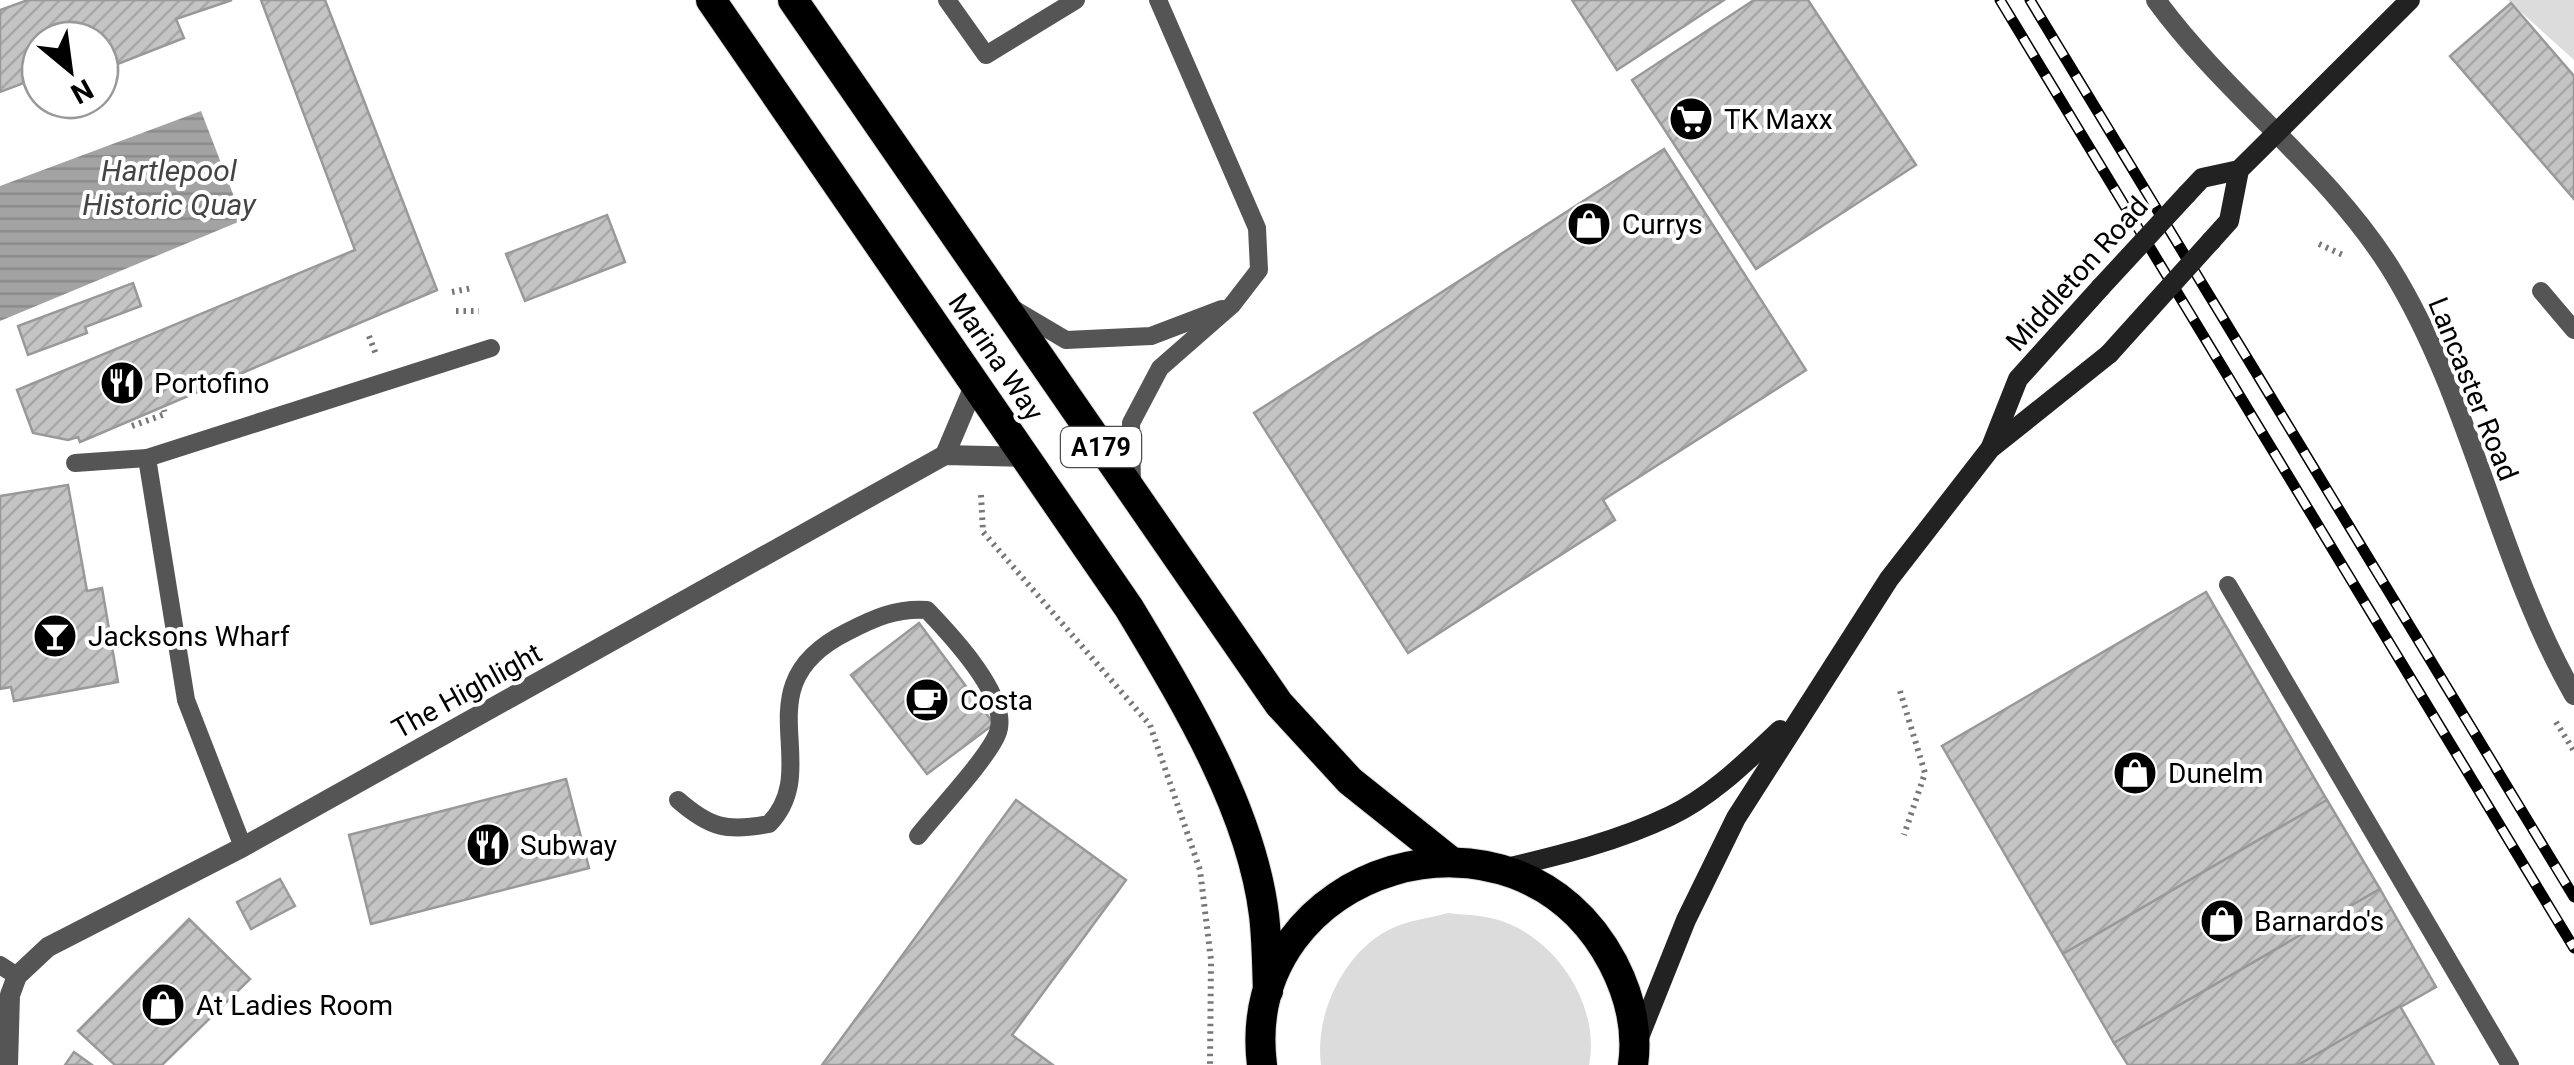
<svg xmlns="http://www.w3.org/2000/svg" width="2574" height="1065" font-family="Roboto,sans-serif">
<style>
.grass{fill:#dcdcdc}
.water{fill:url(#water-rules)}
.building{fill:url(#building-hatch);stroke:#999;stroke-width:2.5}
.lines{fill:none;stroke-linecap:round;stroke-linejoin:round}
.highway-casing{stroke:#dbdbdb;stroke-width:32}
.path{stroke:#777;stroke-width:6;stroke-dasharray:2.5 5;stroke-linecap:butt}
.lane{stroke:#555;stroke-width:18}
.street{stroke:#555;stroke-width:20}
.secondary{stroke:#222;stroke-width:20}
.highway{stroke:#000;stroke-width:30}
.rail-casing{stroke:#000;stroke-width:11}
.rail{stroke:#fff;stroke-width:8;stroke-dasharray:22;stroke-linecap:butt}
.secondary-bridge{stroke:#222;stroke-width:20}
.labels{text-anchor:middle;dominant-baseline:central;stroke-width:8;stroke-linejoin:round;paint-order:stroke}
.shield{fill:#fff;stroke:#4c4c4c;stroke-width:2.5}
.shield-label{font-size:25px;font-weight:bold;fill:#000}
.poi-label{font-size:28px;fill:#000;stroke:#fff;text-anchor:start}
.street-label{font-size:28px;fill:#000;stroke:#fff}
.water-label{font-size:30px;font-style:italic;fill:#444;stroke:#fff}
</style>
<defs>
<pattern id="water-rules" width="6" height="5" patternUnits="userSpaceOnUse" patternTransform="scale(2.5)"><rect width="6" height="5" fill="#a3a3a3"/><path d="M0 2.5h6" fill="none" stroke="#8b8b8b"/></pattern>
<pattern id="building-hatch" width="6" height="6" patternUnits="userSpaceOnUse" patternTransform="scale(2.5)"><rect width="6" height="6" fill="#c4c4c4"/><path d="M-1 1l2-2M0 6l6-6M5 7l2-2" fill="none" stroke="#a7a7a7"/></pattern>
</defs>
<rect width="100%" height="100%" fill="#fff"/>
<g class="grass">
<path d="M 2508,0 L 2574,0 L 2574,60 L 2511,3 Z"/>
<path d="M 1448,913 C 1464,915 1481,915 1495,919 C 1555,935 1601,1005 1589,1065 L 1321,1065 C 1314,1014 1345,948 1395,927 C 1411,920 1431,918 1448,913 Z"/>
</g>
<path class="water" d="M 201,111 L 243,220 L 0,321 L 0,186 Z"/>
<g class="building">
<path d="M 28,0 L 232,0 L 176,19 L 184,38 L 110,67 L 100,55 L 100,40 L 40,40 L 40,77 L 0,92 L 0,10 Z"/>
<path d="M 261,0 L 325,0 L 437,290 L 80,442 L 78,437 L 68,440 L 33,433 L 17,390 L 355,250 Z"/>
<path d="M 1572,0 L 1724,0 L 1617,70 Z"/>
<path d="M 1754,0 L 1808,0 L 1916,165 L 1756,269 L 1632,80 Z"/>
<path d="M 2511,3 L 2574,76 L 2574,199 L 2450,56 Z"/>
<path d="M 1664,149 L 1806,370 L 1603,500 L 1615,520 L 1408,653 L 1254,413 Z"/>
<path d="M 607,215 L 625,262 L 525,301 L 506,254 Z"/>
<path d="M 133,283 L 141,306 L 85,327 L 87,333 L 28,355 L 18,326 Z"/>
<path d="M 68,485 L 87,591 L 102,588 L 118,682 L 14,701 L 11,687 L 0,689 L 0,496 Z"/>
<path d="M 2206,592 L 2327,800 L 2063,954 L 1942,746 Z"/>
<path d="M 919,623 L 994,724 L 927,774 L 851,675 Z"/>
<path d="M 566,779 L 589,868 L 371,924 L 349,835 Z"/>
<path d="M 1016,800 L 1126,880 L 1012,1035 L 1053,1065 L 822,1065 Z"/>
<path d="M 2327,800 L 2380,889 L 2114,1043 L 2063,954 Z"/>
<path d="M 280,879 L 295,906 L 251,929 L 237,902 Z"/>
<path d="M 2380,889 L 2436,987 L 2298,1065 L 2128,1065 L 2114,1043 Z"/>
<path d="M 189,919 L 250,979 L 162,1065 L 115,1065 L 78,1031 Z"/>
<path d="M 2400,1006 L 2434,1065 L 2298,1065 Z"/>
<path d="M 74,1052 L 92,1065 L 65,1065 Z"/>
</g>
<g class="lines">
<defs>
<g id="highway">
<path d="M 711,0 L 1129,608 C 1183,698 1251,808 1264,915 C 1267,940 1267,966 1268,991"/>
<path d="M 793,0 L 1279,704 L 1350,781 L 1449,860"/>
<path d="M 1262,1065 C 1237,866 1517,780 1613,963 C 1629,994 1638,1030 1633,1065"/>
</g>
</defs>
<use href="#highway" class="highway-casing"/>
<g class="path">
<path d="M 2319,244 L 2343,255"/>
<path d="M 452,292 L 472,288"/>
<path d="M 456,311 L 479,311"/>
<path d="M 369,336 L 377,357"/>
<path d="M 132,426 L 165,414 L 164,410"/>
<path d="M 981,495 L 983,532 L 1150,725 L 1200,870 L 1211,960 L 1210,1065"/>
<path d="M 1900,691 L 1925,773 L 1904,835"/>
<path d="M 2556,722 L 2574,751"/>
</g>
<g class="lane">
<path d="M 947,0 L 986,55 L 1076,0"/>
<path d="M 2541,291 L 2574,330"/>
<path d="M 1012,308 L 1066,340 L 1151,336 L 1222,309"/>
<path d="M 75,463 L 147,458"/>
<path d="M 1132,485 L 1131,423 L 1160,368 L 1232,305 L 1259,270 L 1257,228 L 1158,0"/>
<path d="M 2228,585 L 2510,1065"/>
<path d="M 678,800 C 710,828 727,832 769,824 C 826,765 739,686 847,632 C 874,618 896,608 927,610 C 950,634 1010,697 998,732 C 990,756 936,813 918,836"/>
<path d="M 243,847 L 186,700 L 147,458 L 491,348"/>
<path d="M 0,965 L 17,976"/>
</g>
<g class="street">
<path d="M 2156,0 C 2226,96 2328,168 2391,269 C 2472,400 2497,561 2574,695"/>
<path d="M 945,455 L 975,384"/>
<path d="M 8,1065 L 10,995 L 17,976 L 48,947 L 243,847 L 945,455 L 1025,457"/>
</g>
<g class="secondary">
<path d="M 2187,194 L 2202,178 L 2239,170"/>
<path d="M 2211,241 L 2229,221 L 2239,170 L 2410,0"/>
<path d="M 1991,447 L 2018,379 L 2101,287"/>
<path d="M 1506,868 C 1561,855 1618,841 1670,816 C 1711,797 1747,761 1780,730"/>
<path d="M 1638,1040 L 1686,920 L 1736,818 L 1889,579 L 1990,449 L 2109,354"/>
</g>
<use href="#highway" class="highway"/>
<defs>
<g id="rail">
<path d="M 2000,0 L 2574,948"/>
<path d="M 2030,0 L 2574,897"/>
</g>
</defs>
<use href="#rail" class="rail-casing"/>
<use href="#rail" class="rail"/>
<g class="secondary-bridge">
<path d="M 2101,287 L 2187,194"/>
<path d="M 2109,354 L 2211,241"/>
</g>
</g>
<defs>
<symbol id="supermarket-disc" viewBox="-11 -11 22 22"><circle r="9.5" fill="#000" stroke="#fff"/><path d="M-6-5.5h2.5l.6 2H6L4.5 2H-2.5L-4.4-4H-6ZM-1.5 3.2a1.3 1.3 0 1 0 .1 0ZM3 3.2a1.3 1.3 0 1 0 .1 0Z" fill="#fff"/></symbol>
<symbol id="shop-disc" viewBox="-11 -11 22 22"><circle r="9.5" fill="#000" stroke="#fff"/><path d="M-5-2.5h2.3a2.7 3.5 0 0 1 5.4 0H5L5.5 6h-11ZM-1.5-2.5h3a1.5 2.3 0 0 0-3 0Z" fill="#fff"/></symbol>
<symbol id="restaurant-disc" viewBox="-11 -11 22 22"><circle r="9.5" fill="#000" stroke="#fff"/><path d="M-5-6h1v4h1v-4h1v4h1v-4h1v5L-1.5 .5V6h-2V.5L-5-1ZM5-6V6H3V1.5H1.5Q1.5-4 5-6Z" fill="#fff"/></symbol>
<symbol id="bar-disc" viewBox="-11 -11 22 22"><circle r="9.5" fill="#000" stroke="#fff"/><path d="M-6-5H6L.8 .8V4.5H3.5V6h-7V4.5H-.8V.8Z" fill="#fff"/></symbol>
<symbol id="cafe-disc" viewBox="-11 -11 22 22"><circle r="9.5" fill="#000" stroke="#fff"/><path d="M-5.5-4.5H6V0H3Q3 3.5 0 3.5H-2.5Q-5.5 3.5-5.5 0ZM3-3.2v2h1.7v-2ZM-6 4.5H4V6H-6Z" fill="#fff"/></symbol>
</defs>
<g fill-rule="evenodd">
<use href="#supermarket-disc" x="1666" y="94" width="50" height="50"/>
<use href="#shop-disc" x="1564" y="199" width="50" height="50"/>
<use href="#restaurant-disc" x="97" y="358" width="50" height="50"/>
<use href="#bar-disc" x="30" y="611" width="50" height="50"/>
<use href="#cafe-disc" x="902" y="675" width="50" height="50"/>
<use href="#shop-disc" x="2110" y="748" width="50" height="50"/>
<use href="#restaurant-disc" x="463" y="820" width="50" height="50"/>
<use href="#shop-disc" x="2197" y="896" width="50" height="50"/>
<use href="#shop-disc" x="138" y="980" width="50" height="50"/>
</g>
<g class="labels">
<rect class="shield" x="1061" y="427" width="80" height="40" rx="8"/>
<g class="shield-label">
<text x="1101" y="447">A179</text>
</g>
<g class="poi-label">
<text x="1724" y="119">TK Maxx</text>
<text x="1622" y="224">Currys</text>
<text x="154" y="383">Portofino</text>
<text x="88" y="636">Jacksons Wharf</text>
<text x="960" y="700">Costa</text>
<text x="2168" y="773">Dunelm</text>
<text x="520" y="845">Subway</text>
<text x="2254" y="921">Barnardo's</text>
<text x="196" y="1005">At Ladies Room</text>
</g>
<g class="street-label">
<text transform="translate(2077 274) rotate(-48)">Middleton Road</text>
<text transform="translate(996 357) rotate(56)">Marina Way</text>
<text transform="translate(2473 389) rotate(68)">Lancaster Road</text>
<text transform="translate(467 691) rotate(-29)">The Highlight</text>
</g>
<g class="water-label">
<text x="169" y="170">Hartlepool<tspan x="169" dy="34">Historic Quay</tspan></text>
</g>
</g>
<g transform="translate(70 70) rotate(151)"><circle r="48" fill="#ffffff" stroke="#999999" stroke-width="2.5"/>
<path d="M0-8L18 38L0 25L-18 38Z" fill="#000000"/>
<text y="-15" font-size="28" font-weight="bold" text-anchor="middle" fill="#000000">N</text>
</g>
</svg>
